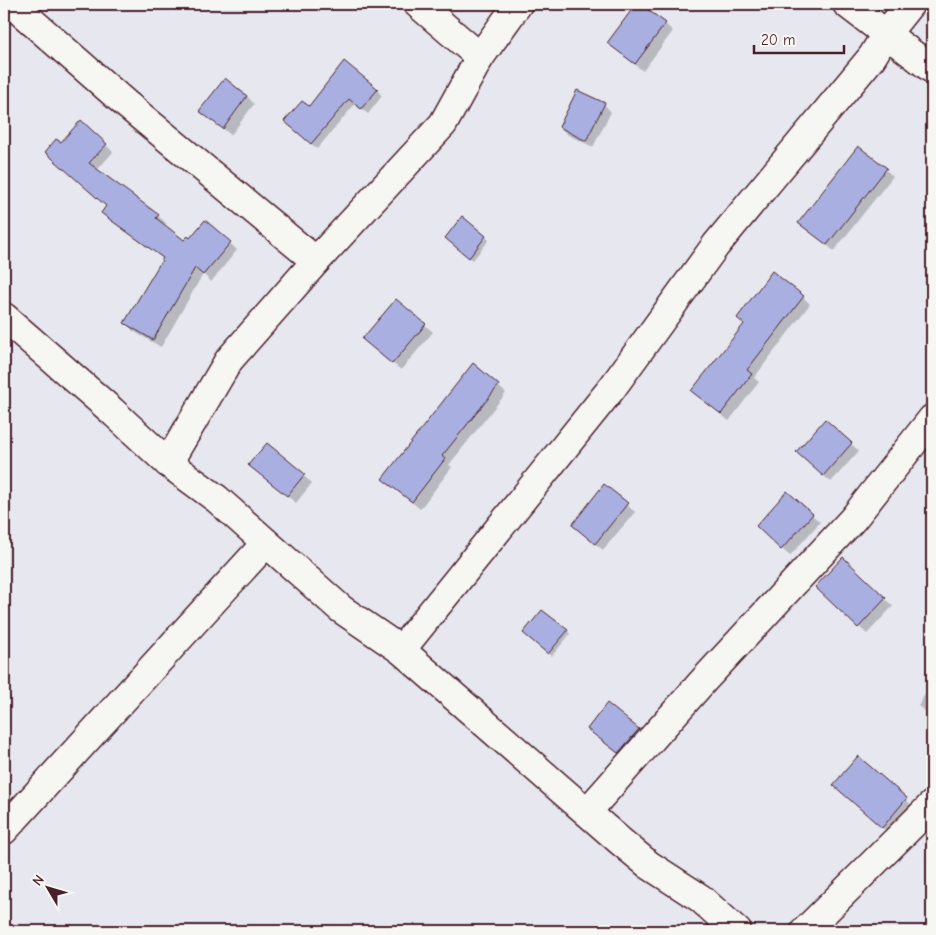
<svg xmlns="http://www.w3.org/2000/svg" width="936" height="935" font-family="'Comic Neue',sans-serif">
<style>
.shadow{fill:#0003}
.building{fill:#a9b0e1;stroke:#4a1f2b}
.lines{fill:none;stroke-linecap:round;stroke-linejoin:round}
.minor-casing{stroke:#4a1f2b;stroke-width:31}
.minor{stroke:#f6f6f2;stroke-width:28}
</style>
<rect width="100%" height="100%" fill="#e7e8ef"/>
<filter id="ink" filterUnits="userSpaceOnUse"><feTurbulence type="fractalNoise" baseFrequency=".02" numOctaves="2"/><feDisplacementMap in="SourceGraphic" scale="10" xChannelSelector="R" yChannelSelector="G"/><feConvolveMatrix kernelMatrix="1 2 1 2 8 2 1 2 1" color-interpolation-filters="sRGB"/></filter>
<g filter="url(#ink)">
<g class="shadow">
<path d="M 638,4 L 665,24 L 673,31 L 643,71 L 608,43 Z"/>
<path d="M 377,90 L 382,96 L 368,114 L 355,104 L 317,149 L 292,127 L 309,108 Z"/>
<path d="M 247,96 L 254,104 L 231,135 L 201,111 Z"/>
<path d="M 604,104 L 611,112 L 593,147 L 568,135 L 560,127 Z"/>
<path d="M 61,144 L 106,145 L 113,152 L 97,170 L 158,216 L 166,223 L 164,226 L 184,242 L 191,240 L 230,243 L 237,250 L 211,282 L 203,274 L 161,347 L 133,331 L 126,323 L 164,259 L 110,220 L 103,212 L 107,207 Z"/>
<path d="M 859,148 L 893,176 L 834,251 L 807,229 Z"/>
<path d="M 463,218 L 489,240 L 473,260 L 450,242 Z"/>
<path d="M 803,297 L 810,304 L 754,378 L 759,382 L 729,421 L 693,391 Z"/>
<path d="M 425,325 L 433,332 L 401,370 L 371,346 Z"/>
<path d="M 498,386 L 506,393 L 449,465 L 452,467 L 420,509 L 383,479 Z"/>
<path d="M 851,444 L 859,451 L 831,482 L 805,460 Z"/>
<path d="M 267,445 L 312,483 L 296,503 L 257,472 Z"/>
<path d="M 604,486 L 635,512 L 603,550 L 581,532 Z"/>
<path d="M 812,515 L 820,522 L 790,556 L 765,534 Z"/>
<path d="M 824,595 L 885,599 L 893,606 L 867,634 Z"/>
<path d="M 567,631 L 570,634 L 552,656 L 528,636 Z"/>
<path d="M 930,686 L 932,687 L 932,716 L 918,706 Z"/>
<path d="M 607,705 L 646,738 L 626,760 L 597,736 Z"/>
<path d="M 859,758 L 914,807 L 890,834 L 842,792 Z"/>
</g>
<g class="building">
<path d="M 636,4 L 640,4 L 666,23 L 635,64 L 607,43 Z"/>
<path d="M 344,61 L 378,89 L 361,109 L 349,99 L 311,144 L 284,121 L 302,101 L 309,106 Z"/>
<path d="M 225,78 L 247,96 L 223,129 L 199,111 Z"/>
<path d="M 577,90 L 605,103 L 586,141 L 559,127 Z"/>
<path d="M 81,120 L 107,144 L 89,163 L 159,215 L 156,218 L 184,240 L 188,236 L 190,238 L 205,220 L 231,242 L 203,275 L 195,268 L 153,340 L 124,323 L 163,258 L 101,213 L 106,206 L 45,152 L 56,139 L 61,142 Z"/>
<path d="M 858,146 L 887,168 L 827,245 L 798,223 Z"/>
<path d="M 462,216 L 486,236 L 469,258 L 445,238 Z"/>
<path d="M 772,271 L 804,296 L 747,370 L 752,374 L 721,414 L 691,391 L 744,324 L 737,318 Z"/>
<path d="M 396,299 L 426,324 L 392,364 L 362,339 Z"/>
<path d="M 473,363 L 499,385 L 442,456 L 445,459 L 412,502 L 382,479 Z"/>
<path d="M 825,419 L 852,443 L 823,476 L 796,452 Z"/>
<path d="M 267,443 L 305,474 L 287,496 L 248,465 Z"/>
<path d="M 604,484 L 628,503 L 595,544 L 572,525 Z"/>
<path d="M 787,491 L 813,514 L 781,550 L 756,526 Z"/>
<path d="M 843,557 L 886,598 L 858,628 L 815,587 Z"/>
<path d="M 542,610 L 568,630 L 548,654 L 523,633 Z"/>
<path d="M 607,703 L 639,729 L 618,753 L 587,729 Z"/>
<path d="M 858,756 L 907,798 L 882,828 L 833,785 Z"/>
</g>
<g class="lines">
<defs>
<g id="minor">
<path d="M 12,4 L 126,104 L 316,261"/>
<path d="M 418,4 L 480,57"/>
<path d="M 847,4 L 932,69"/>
<path d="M 4,317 L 112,411 L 168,463 L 217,499 L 341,609 L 401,650 L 620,841 L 649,865 L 700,898 L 737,931"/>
<path d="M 168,463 L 229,360 L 316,261 L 443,124 L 480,57 L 518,4"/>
<path d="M 401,650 L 612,388 L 716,245 L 872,57 L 886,34 L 910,4"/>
<path d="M 587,812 L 704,680 L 853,519 L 932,419"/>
<path d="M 4,830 L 266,543"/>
<path d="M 805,931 L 932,805"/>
</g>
</defs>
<use href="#minor" class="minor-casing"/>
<use href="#minor" class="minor"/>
</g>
</g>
<rect width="936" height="935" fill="none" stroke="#f6f6f2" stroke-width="20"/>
<rect x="10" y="10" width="916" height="915" fill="none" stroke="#4a1f2b" stroke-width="2" filter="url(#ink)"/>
<g transform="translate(48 888) rotate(308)" stroke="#f6f6f2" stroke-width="4" paint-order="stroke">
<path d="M0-4L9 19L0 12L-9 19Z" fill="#4a1f2b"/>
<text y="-8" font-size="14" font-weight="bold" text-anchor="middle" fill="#4a1f2b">N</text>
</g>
<path d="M754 45v8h90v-8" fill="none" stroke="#4a1f2b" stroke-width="2.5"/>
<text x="761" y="45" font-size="15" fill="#4a1f2b" stroke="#f6f6f2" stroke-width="4" paint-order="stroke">20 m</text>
</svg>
